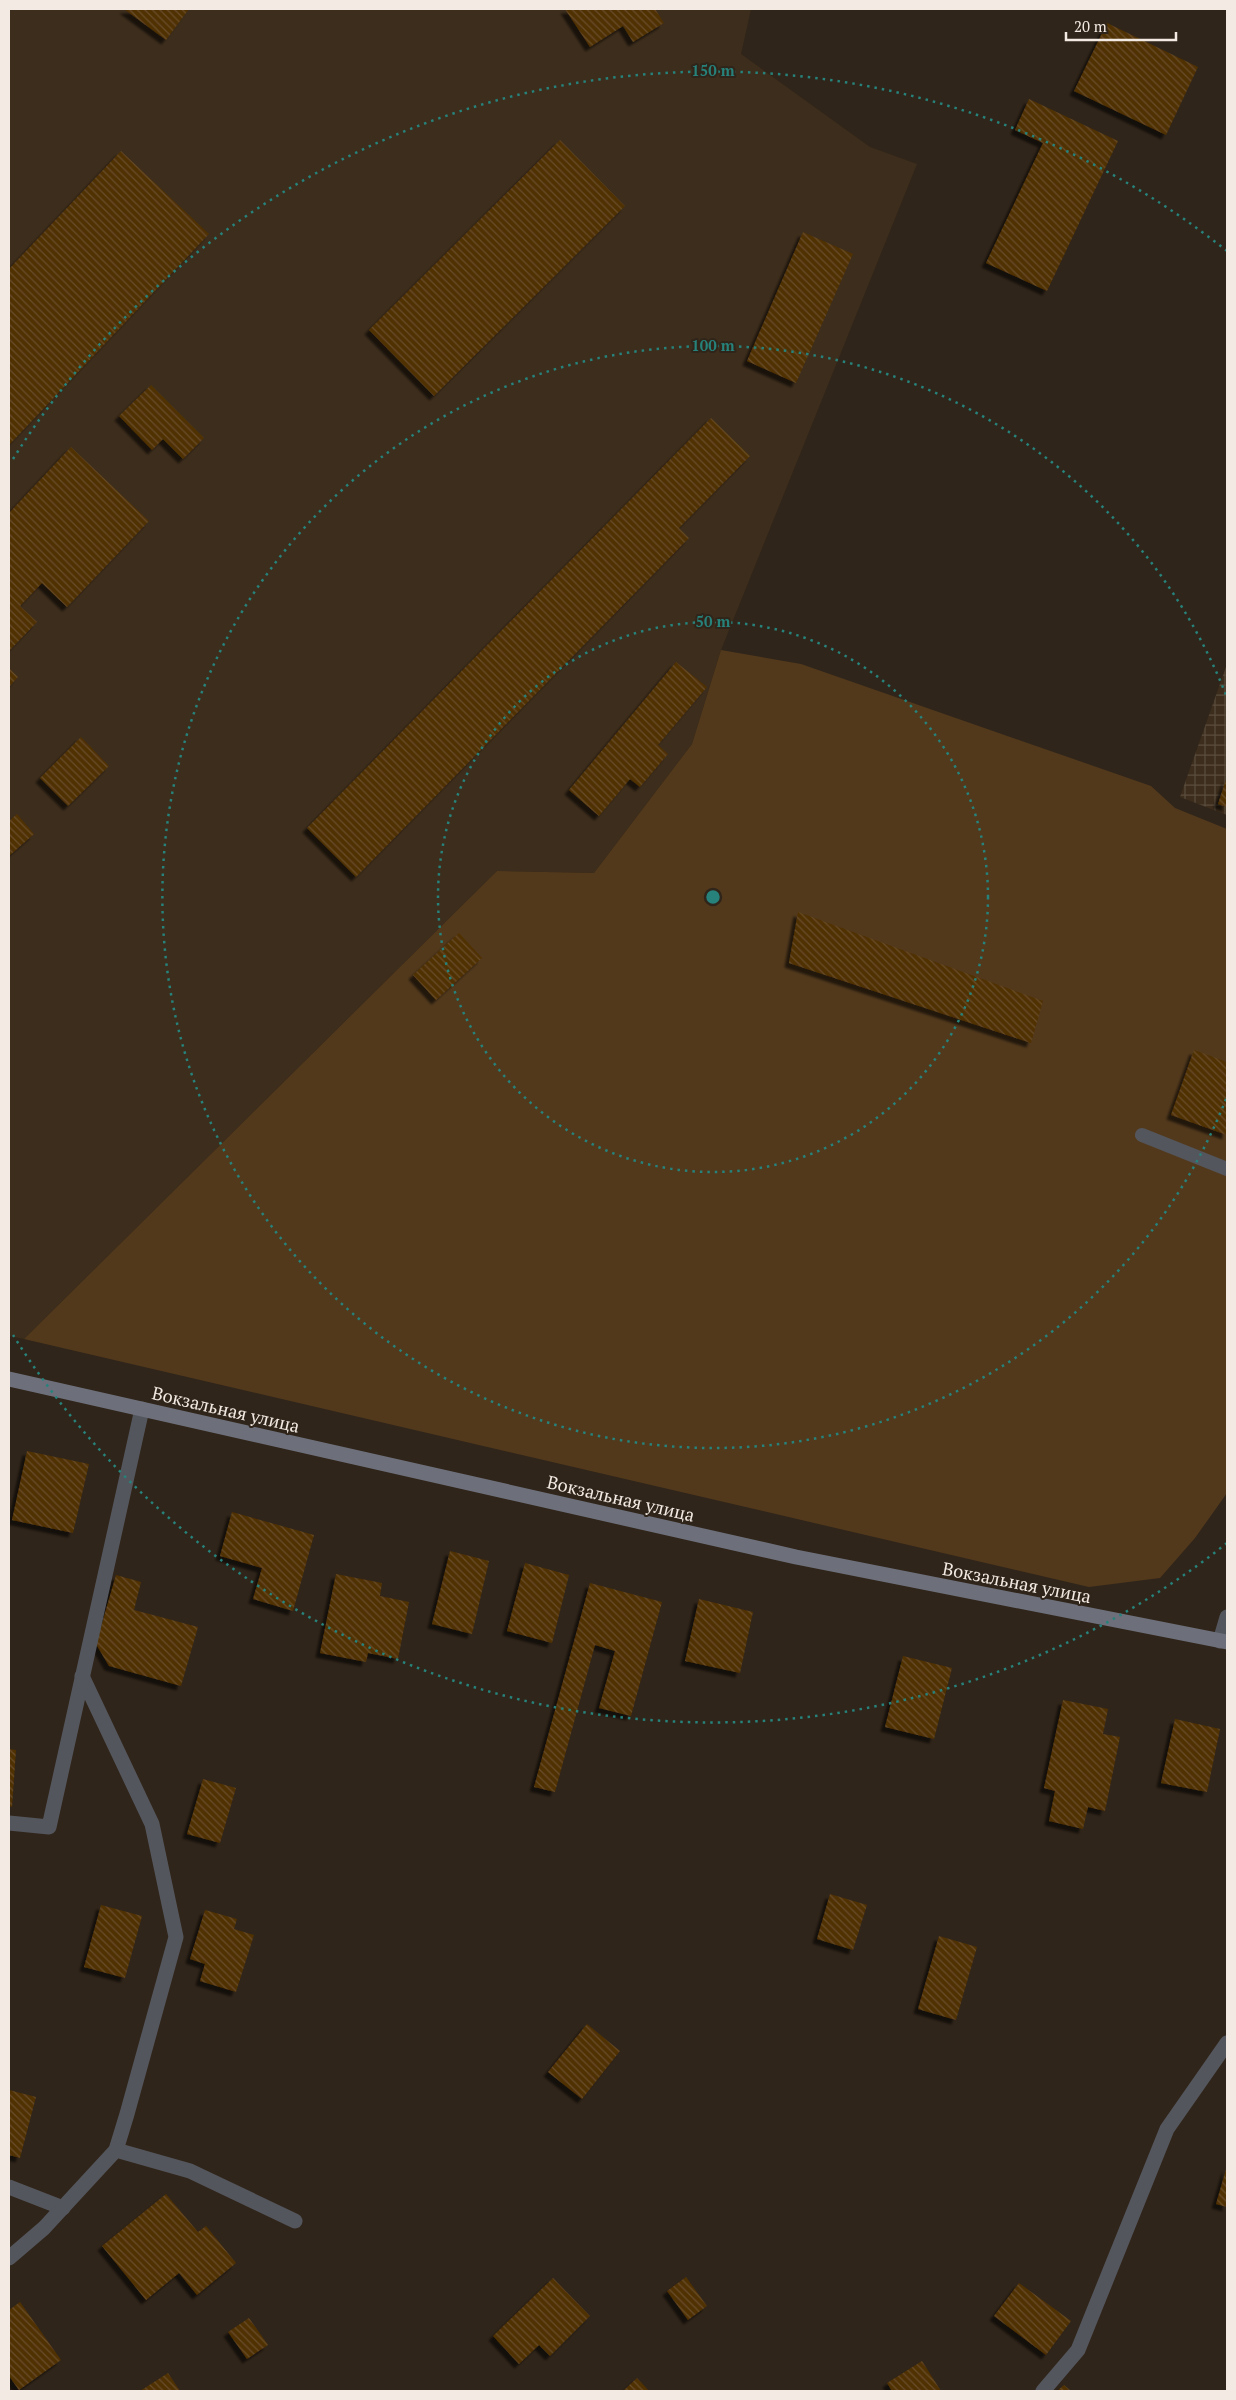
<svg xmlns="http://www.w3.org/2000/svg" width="1236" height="2400" font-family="'PT Serif',serif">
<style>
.built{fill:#3d2d1c}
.industrial{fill:url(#industrial-grid)}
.garden{fill:#52391c}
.building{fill:url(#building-back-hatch);filter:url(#shadow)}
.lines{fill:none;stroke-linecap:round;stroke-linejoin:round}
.lane{stroke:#54565d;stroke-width:14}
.street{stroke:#54565d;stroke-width:15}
.secondary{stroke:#6d707b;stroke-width:15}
.ring{fill:none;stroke:#26827a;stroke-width:2.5;stroke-dasharray:2.5 5}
.labels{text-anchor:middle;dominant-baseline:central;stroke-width:4;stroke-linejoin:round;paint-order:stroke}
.street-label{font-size:18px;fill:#f2eae3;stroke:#30251a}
.centre{fill:#26827a;stroke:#30251a;stroke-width:2.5}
.ring-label{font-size:15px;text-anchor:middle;font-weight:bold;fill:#26827a;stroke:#30251a;stroke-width:4;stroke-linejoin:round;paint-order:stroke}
</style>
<defs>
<pattern id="industrial-grid" width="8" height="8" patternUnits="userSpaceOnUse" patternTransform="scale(1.25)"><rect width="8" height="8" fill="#3d2d1c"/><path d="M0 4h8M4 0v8" fill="none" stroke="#5a4c3d"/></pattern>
<pattern id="building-back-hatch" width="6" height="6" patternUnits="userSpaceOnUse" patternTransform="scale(1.25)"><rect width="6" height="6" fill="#4f3005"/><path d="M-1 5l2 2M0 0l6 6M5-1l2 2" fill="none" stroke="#694e29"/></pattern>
<filter id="shadow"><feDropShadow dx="-4.5" dy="4.5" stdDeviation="1" flood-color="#0009"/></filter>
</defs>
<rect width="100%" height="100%" fill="#30251a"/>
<path class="built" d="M 9,9 L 751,9 L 741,54 L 870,147 L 917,164 L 721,650 L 692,744 L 594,873 L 497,871 L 24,1339 L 9,1336 Z"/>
<path class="industrial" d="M 1227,664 L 1227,815 L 1180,797 Z"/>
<path class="garden" d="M 721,650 L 801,664 L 1151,786 L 1175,808 L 1227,829 L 1227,1493 L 1195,1538 L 1160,1578 L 1089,1587 L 24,1339 L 497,871 L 594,873 L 692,744 Z"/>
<g class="building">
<path d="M 124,9 L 189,9 L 166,40 Z"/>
<path d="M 565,9 L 655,9 L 664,23 L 633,42 L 623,26 L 590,47 Z"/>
<path d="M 1107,23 L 1198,67 L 1166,135 L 1074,91 Z"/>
<path d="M 1029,99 L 1118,141 L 1047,291 L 986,263 L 1043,143 L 1015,130 Z"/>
<path d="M 560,140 L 625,206 L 434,396 L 369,330 Z"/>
<path d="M 121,151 L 209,234 L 9,445 L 9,269 Z"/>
<path d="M 803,232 L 853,254 L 796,383 L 747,361 Z"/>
<path d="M 151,385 L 204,438 L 183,459 L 163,439 L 152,450 L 119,416 Z"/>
<path d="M 711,418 L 750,456 L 679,528 L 689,538 L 356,877 L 307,828 Z"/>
<path d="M 71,447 L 149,521 L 67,607 L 42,583 L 20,606 L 37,622 L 9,651 L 9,513 Z"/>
<path d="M 676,662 L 707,687 L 658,745 L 668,754 L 640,787 L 630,779 L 599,816 L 569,790 Z"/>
<path d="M 9,668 L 18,677 L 9,687 Z"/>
<path d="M 81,737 L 109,766 L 68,806 L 40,778 Z"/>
<path d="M 1227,777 L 1227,807 L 1218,804 Z"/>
<path d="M 17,814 L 34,834 L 9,856 L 9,821 Z"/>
<path d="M 798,912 L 1043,1001 L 1031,1043 L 789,963 Z"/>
<path d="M 459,933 L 482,958 L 436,1000 L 413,975 Z"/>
<path d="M 1194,1050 L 1227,1062 L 1227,1135 L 1171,1115 Z"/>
<path d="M 27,1451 L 89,1464 L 73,1533 L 12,1520 Z"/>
<path d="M 232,1512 L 314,1535 L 293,1611 L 253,1599 L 262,1568 L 220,1556 Z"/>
<path d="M 450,1551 L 489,1561 L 472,1634 L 432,1624 Z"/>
<path d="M 525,1563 L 569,1575 L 552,1643 L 507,1631 Z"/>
<path d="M 336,1574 L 382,1583 L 380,1596 L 409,1602 L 398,1659 L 368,1653 L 366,1662 L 320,1653 Z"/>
<path d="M 116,1575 L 141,1582 L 134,1610 L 198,1627 L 181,1686 L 109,1666 L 96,1644 Z"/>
<path d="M 590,1583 L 662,1602 L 631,1716 L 599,1708 L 615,1651 L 595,1645 L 555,1792 L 534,1787 Z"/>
<path d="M 699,1599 L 753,1612 L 740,1673 L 685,1661 Z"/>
<path d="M 903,1656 L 952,1668 L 934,1739 L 885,1727 Z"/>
<path d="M 1063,1700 L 1108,1709 L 1103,1734 L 1120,1737 L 1105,1811 L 1088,1807 L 1083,1829 L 1049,1821 L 1055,1791 L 1044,1788 Z"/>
<path d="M 1175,1719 L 1220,1729 L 1207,1792 L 1161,1783 Z"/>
<path d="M 9,1749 L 16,1750 L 12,1807 L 9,1806 Z"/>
<path d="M 203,1779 L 236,1788 L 220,1843 L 187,1834 Z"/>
<path d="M 830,1894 L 867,1905 L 853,1950 L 817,1939 Z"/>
<path d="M 101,1905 L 142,1916 L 125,1978 L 84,1967 Z"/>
<path d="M 205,1910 L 237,1919 L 234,1929 L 254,1935 L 236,1992 L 200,1981 L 205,1964 L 190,1959 Z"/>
<path d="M 939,1936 L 977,1947 L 956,2020 L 918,2009 Z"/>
<path d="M 587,2024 L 620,2051 L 582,2099 L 548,2072 Z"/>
<path d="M 9,2090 L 36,2097 L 20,2158 L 9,2155 Z"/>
<path d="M 1227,2166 L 1227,2207 L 1216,2204 Z"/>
<path d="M 166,2194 L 198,2232 L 206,2226 L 236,2263 L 197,2295 L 179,2273 L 146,2300 L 102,2246 Z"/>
<path d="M 686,2277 L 707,2306 L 688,2320 L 667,2291 Z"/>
<path d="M 553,2278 L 590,2316 L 550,2356 L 539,2345 L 519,2364 L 493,2336 Z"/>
<path d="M 1019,2283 L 1071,2321 L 1046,2355 L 994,2316 Z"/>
<path d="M 20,2302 L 61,2360 L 19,2390 L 9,2376 L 9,2310 Z"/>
<path d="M 249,2318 L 268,2345 L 247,2359 L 228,2332 Z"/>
<path d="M 922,2361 L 941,2391 L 892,2391 L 887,2383 Z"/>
<path d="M 168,2373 L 180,2391 L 140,2391 Z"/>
<path d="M 637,2378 L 649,2391 L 623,2391 Z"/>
<path d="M 1064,2385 L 1071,2391 L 1057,2391 Z"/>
</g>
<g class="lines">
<path class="lane" d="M 1142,1135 L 1227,1169"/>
<g class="street">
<path d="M 1220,1641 L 1227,1617"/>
<path d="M 82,1676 L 152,1824 L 176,1937 L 127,2114 L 116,2150"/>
<path d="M 9,1823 L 49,1827 L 142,1409"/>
<path d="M 9,2187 L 63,2208"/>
<path d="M 9,2258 L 44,2228 L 116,2150 L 190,2171 L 295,2221"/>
<path d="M 1043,2391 L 1078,2350 L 1167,2129 L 1227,2043"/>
</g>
<path class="secondary" d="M 9,1379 L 796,1557 L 1227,1642"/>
</g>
<g class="ring">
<circle cx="713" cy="897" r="275"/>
<path d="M1226 1099A551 551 0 1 1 1226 695"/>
<path d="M1227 1543A826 826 0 0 1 13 1335M13 459A826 826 0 0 1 1227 251"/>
</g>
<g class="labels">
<g class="street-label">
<text transform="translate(226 1409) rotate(13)">Вокзальная улица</text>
<text transform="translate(621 1498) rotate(13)">Вокзальная улица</text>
<text transform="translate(1017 1582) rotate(11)">Вокзальная улица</text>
</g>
</g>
<circle cx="713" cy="897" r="8" class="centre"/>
<g class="ring-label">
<text x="713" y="76">150 m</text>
<text x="713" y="351">100 m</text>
<text x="713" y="627">50 m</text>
</g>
<rect width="1236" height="2400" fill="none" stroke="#f2eae3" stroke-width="20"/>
<path d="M1066 32v8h110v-8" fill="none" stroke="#f2eae3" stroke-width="2.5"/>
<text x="1074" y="32" font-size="15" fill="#f2eae3" stroke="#30251a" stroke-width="4" paint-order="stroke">20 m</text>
</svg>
